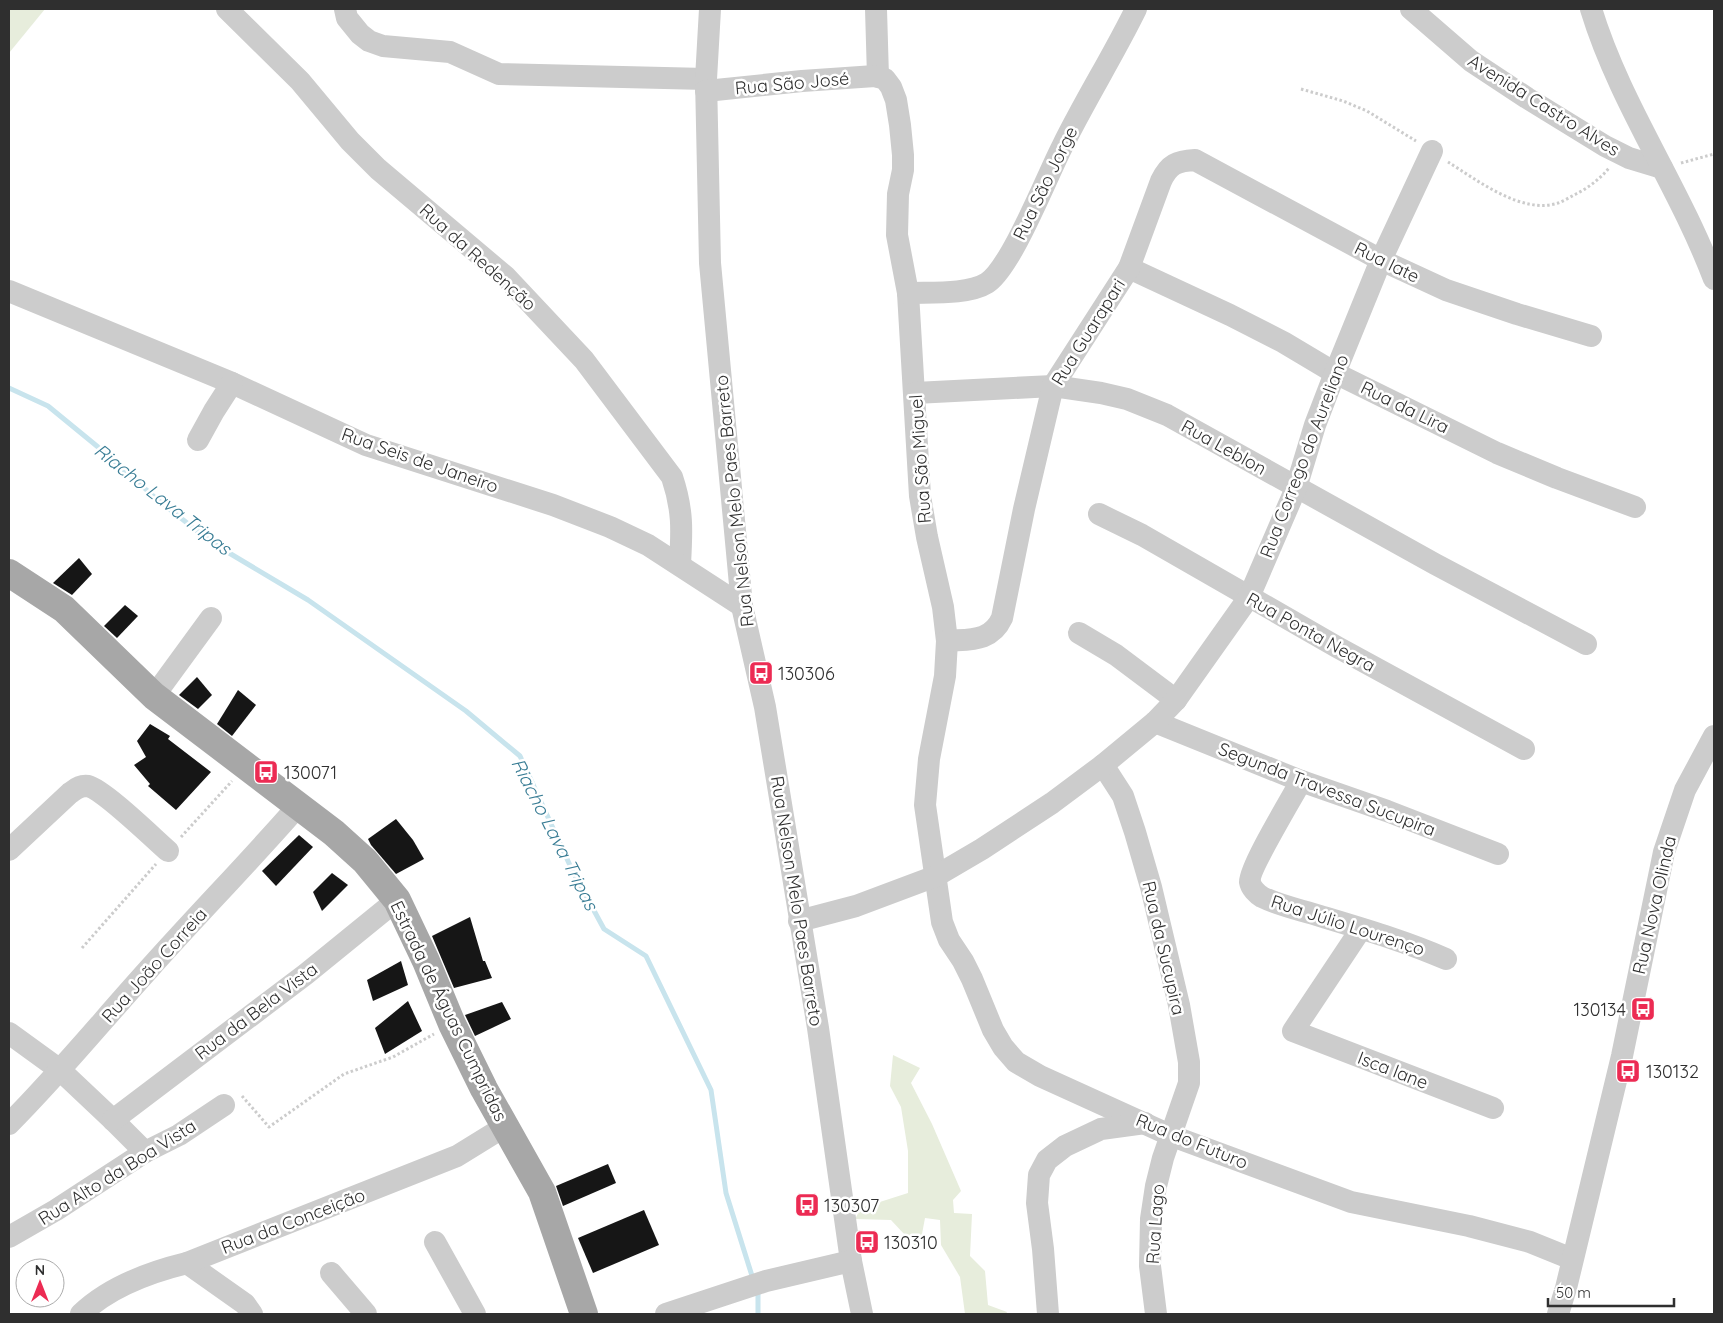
<svg xmlns="http://www.w3.org/2000/svg" width="1723" height="1323" font-family="Quicksand,sans-serif">
<style>
.green{fill:#e7eddc}
.lines{fill:none;stroke-linecap:round;stroke-linejoin:round}
.stream{stroke:#c8e4ed;stroke-width:5}
.building{fill:#161616}
.path{stroke:#ccc;stroke-width:3;stroke-dasharray:2.5 2.5;stroke-linecap:butt}
.minor{stroke:#ccc;stroke-width:22}
.major{stroke:#a7a7a7;stroke-width:28}
.labels{text-anchor:middle;dominant-baseline:central;stroke-width:5;stroke-linejoin:round;paint-order:stroke}
.street-label{font-size:18px;fill:#2f2f2f;stroke:#fff}
.poi-label{font-size:18px;fill:#2f2f2f;stroke:#fff;text-anchor:start}
.water-label{font-size:19px;font-style:italic;fill:#397d95;stroke:#fff}
</style>
<rect width="100%" height="100%" fill="#fff"/>
<g class="green">
<path d="M 9,9 L 45,9 L 9,53 Z"/>
<path d="M 893,1055 L 920,1068 L 911,1083 L 932,1124 L 961,1191 L 953,1200 L 954,1213 L 972,1214 L 970,1256 L 985,1271 L 988,1305 L 1007,1312 L 1006,1314 L 965,1314 L 960,1277 L 941,1245 L 940,1220 L 925,1218 L 919,1250 L 891,1220 L 855,1219 L 861,1208 L 908,1193 L 908,1151 L 901,1107 L 890,1086 Z"/>
</g>
<g class="lines">
<g class="stream">
<path d="M 9,388 L 48,406 L 98,447 L 159,501 L 214,544 L 308,600 L 466,711 L 520,756 L 573,872 L 604,929 L 646,956 L 711,1090 L 726,1193 L 753,1279"/>
<path d="M 756,1289 L 758,1294 L 758,1314"/>
</g>
</g>
<g class="building">
<path d="M 79,558 L 92,574 L 72,595 L 53,583 Z"/>
<path d="M 125,605 L 138,616 L 117,638 L 104,626 Z"/>
<path d="M 197,677 L 212,695 L 198,709 L 179,695 Z"/>
<path d="M 238,690 L 256,705 L 232,736 L 217,724 Z"/>
<path d="M 150,724 L 170,736 L 168,739 L 211,772 L 176,810 L 148,786 L 150,784 L 134,765 L 146,757 L 137,741 Z"/>
<path d="M 396,819 L 413,840 L 424,859 L 396,874 L 371,845 L 368,839 Z"/>
<path d="M 299,835 L 313,847 L 276,886 L 262,871 Z"/>
<path d="M 332,873 L 348,885 L 322,911 L 313,892 Z"/>
<path d="M 470,917 L 483,961 L 485,961 L 492,978 L 454,988 L 432,936 Z"/>
<path d="M 401,961 L 408,985 L 373,1001 L 367,980 Z"/>
<path d="M 408,1001 L 422,1031 L 385,1054 L 375,1028 Z"/>
<path d="M 502,1002 L 511,1019 L 475,1036 L 465,1015 Z"/>
<path d="M 608,1164 L 616,1183 L 563,1206 L 556,1186 Z"/>
<path d="M 644,1210 L 659,1245 L 593,1273 L 578,1238 Z"/>
</g>
<g class="lines">
<g class="path">
<path d="M 1301,89 L 1343,101 L 1367,111 L 1416,141"/>
<path d="M 1448,162 C 1477,180 1522,215 1558,203 C 1564,201 1570,197 1576,194 C 1588,188 1600,179 1609,168"/>
<path d="M 1681,163 L 1714,154"/>
<path d="M 181,837 L 232,781"/>
<path d="M 82,948 L 156,864"/>
<path d="M 242,1096 L 269,1127 L 344,1074 L 393,1057 L 434,1034"/>
</g>
<g class="minor">
<path d="M 227,9 L 300,81 L 350,141 L 378,169 L 506,277 L 584,360 L 672,477 C 683,510 682,530 680,564"/>
<path d="M 345,9 L 347,18 L 360,34 L 369,41 L 383,46 L 450,52 L 499,74 L 706,79"/>
<path d="M 710,9 L 706,79 L 710,263 L 742,606 L 765,707 L 783,816 L 818,1028 L 851,1261 L 862,1314"/>
<path d="M 876,9 L 878,77"/>
<path d="M 1411,9 L 1471,61 L 1527,98 L 1605,146 L 1629,158 L 1662,168"/>
<path d="M 1591,9 C 1620,104 1679,186 1714,279"/>
<path d="M 706,91 L 802,81 L 875,76 L 885,79 L 891,87 L 896,100 L 900,125 L 903,155 L 903,170 L 898,194 L 897,235 L 908,293 L 920,496 L 927,537 L 943,607 L 947,641 L 945,676 L 929,759 L 925,805 L 942,922 L 949,940 L 963,961 L 972,979 L 993,1030 L 1003,1047 L 1016,1062 L 1040,1076 L 1172,1136 L 1351,1202 L 1469,1226 L 1530,1242 L 1572,1259"/>
<path d="M 1129,268 L 1230,315 L 1283,342 L 1335,373 L 1497,453 L 1557,478 L 1635,507"/>
<path d="M 9,291 L 232,383 L 366,445 L 553,505 L 610,527 L 648,545 L 742,606"/>
<path d="M 908,293 C 929,292 968,295 987,283 C 1011,268 1047,176 1062,147 C 1085,100 1113,56 1136,9"/>
<path d="M 915,393 L 1053,386 L 1101,393 L 1127,399 L 1167,415 L 1435,564 L 1586,644"/>
<path d="M 198,440 L 214,411 L 232,383"/>
<path d="M 1099,514 L 1142,535 L 1337,647 L 1524,749"/>
<path d="M 1079,633 L 1116,655 L 1176,700"/>
<path d="M 947,641 C 970,639 991,642 1002,618 L 1024,509 L 1053,386 L 1129,268 L 1161,181 C 1169,164 1177,161 1195,160 L 1381,260 L 1446,290 L 1517,314 L 1591,336"/>
<path d="M 154,696 L 211,618"/>
<path d="M 1155,722 L 1301,781 L 1387,811 L 1498,854"/>
<path d="M 1103,765 L 1123,796 L 1135,832 L 1151,887 L 1179,1005 L 1189,1062 L 1189,1083 L 1163,1158 L 1156,1186 L 1151,1219 L 1150,1266 L 1156,1314"/>
<path d="M 1301,781 C 1293,796 1248,870 1250,882 C 1251,888 1257,894 1262,897 C 1280,906 1301,910 1320,916 C 1363,929 1405,941 1446,959"/>
<path d="M 9,850 L 70,793 C 76,789 80,785 88,786 C 104,790 153,838 168,851"/>
<path d="M 799,921 L 856,906 L 936,876 L 982,849 L 1052,803 L 1103,765 L 1155,722 L 1176,700 L 1249,597 L 1296,488 L 1315,425 L 1335,373 L 1381,260 L 1432,151"/>
<path d="M 1361,929 L 1293,1031 L 1493,1108"/>
<path d="M 9,1033 L 60,1070 L 113,1120 L 145,1152"/>
<path d="M 113,1120 L 306,974 L 397,900"/>
<path d="M 9,1124 C 58,1075 102,1021 149,969 C 198,914 250,861 298,806"/>
<path d="M 9,1237 L 56,1210 L 145,1152 L 179,1135 L 224,1105"/>
<path d="M 435,1242 L 475,1314"/>
<path d="M 187,1263 L 245,1304 L 252,1314"/>
<path d="M 331,1273 L 366,1314"/>
<path d="M 81,1314 C 109,1287 150,1272 187,1263 L 457,1156 L 504,1127"/>
<path d="M 666,1314 L 766,1281 L 851,1261"/>
<path d="M 1048,1314 L 1043,1249 L 1037,1203 L 1039,1175 L 1047,1160 L 1065,1146 L 1101,1129 L 1145,1123"/>
<path d="M 1558,1314 L 1566,1288 L 1622,1056 L 1664,852 L 1685,790 L 1714,736"/>
</g>
<path class="major" d="M 9,573 L 64,609 L 154,696 L 334,833 L 365,861 L 397,900 L 426,961 L 452,1024 L 484,1089 L 542,1192 L 584,1314"/>
</g>
<defs>
<symbol id="bus-square" viewBox="-11 -11 22 22"><rect x="-9" y="-9" width="18" height="18" rx="4" fill="#ec2b53" stroke="#fff"/><path d="M-5-6H5V4H4V6H2V4H-2V6H-4V4H-5ZM-3.5-4V0h7V-4ZM-3.5 1.2v1.5H-2V1.2ZM2 1.2v1.5H3.5V1.2Z" fill="#fff"/></symbol>
</defs>
<g fill-rule="evenodd">
<use href="#bus-square" x="747" y="659" width="28" height="28"/>
<use href="#bus-square" x="252" y="758" width="28" height="28"/>
<use href="#bus-square" x="1629" y="995" width="28" height="28"/>
<use href="#bus-square" x="1614" y="1057" width="28" height="28"/>
<use href="#bus-square" x="793" y="1191" width="28" height="28"/>
<use href="#bus-square" x="853" y="1228" width="28" height="28"/>
</g>
<g class="labels">
<g class="street-label">
<text transform="translate(792 83) rotate(-5)">Rua São José</text>
<text transform="translate(1544 105) rotate(32)">Avenida Castro Alves</text>
<text transform="translate(1045 183) rotate(-64)">Rua São Jorge</text>
<text transform="translate(478 257) rotate(42)">Rua da Redenção</text>
<text transform="translate(1387 262) rotate(26)">Rua Iate</text>
<text transform="translate(1088 332) rotate(-58)">Rua Guarapari</text>
<text transform="translate(1405 407) rotate(26)">Rua da Lira</text>
<text transform="translate(1224 447) rotate(29)">Rua Leblon</text>
<text transform="translate(1304 456) rotate(-69)">Rua Corrego do Aureliano</text>
<text transform="translate(920 459) rotate(-94)">Rua São Miguel</text>
<text transform="translate(420 460) rotate(19)">Rua Seis de Janeiro</text>
<text transform="translate(734 501) rotate(-96)">Rua Nelson Melo Paes Barreto</text>
<text transform="translate(1311 632) rotate(29)">Rua Ponta Negra</text>
<text transform="translate(1327 789) rotate(21)">Segunda Travessa Sucupira</text>
<text transform="translate(797 901) rotate(81)">Rua Nelson Melo Paes Barreto</text>
<text transform="translate(1654 905) rotate(-77)">Rua Nova Olinda</text>
<text transform="translate(1348 925) rotate(18)">Rua Júlio Lourenço</text>
<text transform="translate(1164 948) rotate(77)">Rua da Sucupira</text>
<text transform="translate(154 965) rotate(-48)">Rua João Correia</text>
<text transform="translate(256 1011) rotate(-37)">Rua da Bela Vista</text>
<text transform="translate(449 1011) rotate(64)">Estrada de Águas Cumpridas</text>
<text transform="translate(1393 1070) rotate(21)">Isca lane</text>
<text transform="translate(1192 1141) rotate(22)">Rua do Futuro</text>
<text transform="translate(117 1172) rotate(-32)">Rua Alto da Boa Vista</text>
<text transform="translate(293 1221) rotate(-21)">Rua da Conceição</text>
<text transform="translate(1155 1224) rotate(-86)">Rua Lago</text>
</g>
<g class="poi-label">
<text x="778" y="673">130306</text>
<text x="284" y="772">130071</text>
<text x="1626" y="1009" text-anchor="end">130134</text>
<text x="1646" y="1071">130132</text>
<text x="824" y="1205">130307</text>
<text x="884" y="1242">130310</text>
</g>
<g class="water-label">
<text transform="translate(163 499) rotate(38)">Riacho Lava Tripas</text>
<text transform="translate(555 834) rotate(63)">Riacho Lava Tripas</text>
</g>
</g>
<rect width="1723" height="1323" fill="none" stroke="#2f2f2f" stroke-width="20"/>
<g transform="translate(40 1283)"><circle r="24" fill="#ffffff" stroke="#acacac"/>
<path d="M0-4L9 19L0 12L-9 19Z" fill="#ec2b53"/>
<text y="-8" font-size="14" font-weight="bold" text-anchor="middle" fill="#2f2f2f">N</text>
</g>
<path d="M1548 1298v8h126v-8" fill="none" stroke="#2f2f2f" stroke-width="2.5"/>
<text x="1556" y="1298" font-size="15" fill="#2f2f2f" stroke="#ffffff" stroke-width="4" paint-order="stroke">50 m</text>
</svg>
